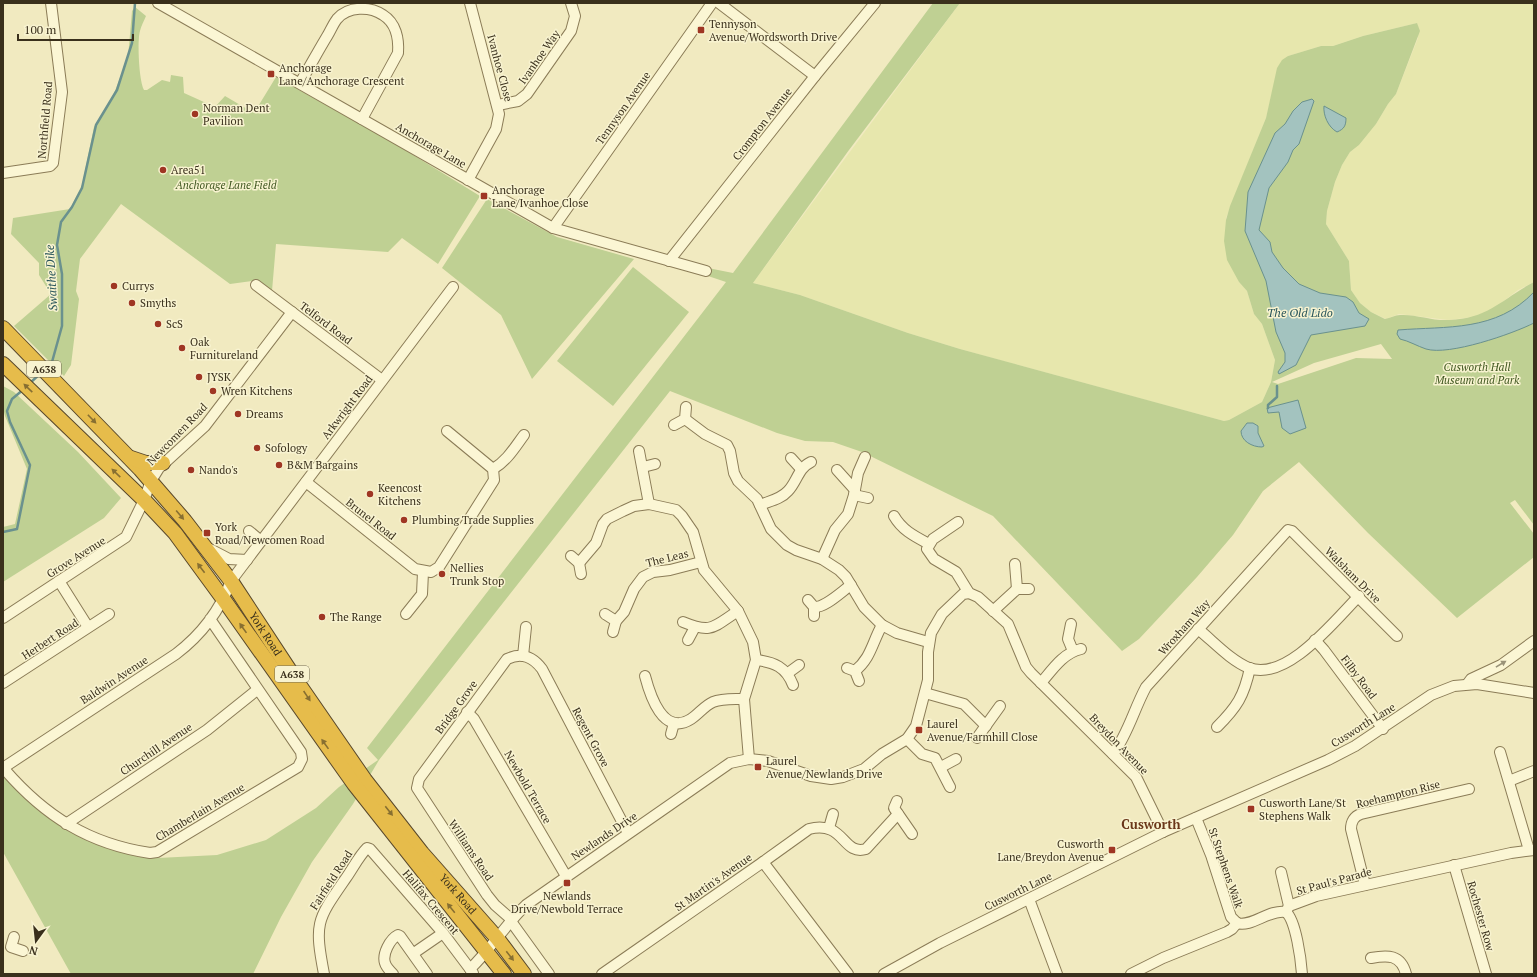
<svg xmlns="http://www.w3.org/2000/svg" width="1537" height="977" font-family="'PT Serif',serif">
<style>
.farmland{fill:#e7e7ad}
.green{fill:#bfd093;fill-rule:evenodd}
.water{fill:#a3c3bf;stroke:#6a918e}
.lines{fill:none;stroke-linecap:round;stroke-linejoin:round}
.stream{stroke:#6a918e;stroke-width:2.5}
.minor-casing{stroke:#8b7c57;stroke-width:12}
.highway-casing{stroke:#59482b;stroke-width:16}
.minor{stroke:#fbf6d4;stroke-width:10}
.highway{stroke:#e6bc4b;stroke-width:14}
.oneway{fill:#876f31}
.oneway2{fill:#9a9378}
.poi-dot{fill:#9f3623;stroke:#f8f3d0;stroke-width:1.5}
.labels{text-anchor:middle;dominant-baseline:central;stroke-width:3;stroke-linejoin:round;paint-order:stroke}
.shield{fill:#f8f3d0;stroke:#736a52;stroke-width:1}
.shield-label{font-size:10px;font-weight:bold;fill:#3a301c}
.poi-label{font-size:11px;fill:#3a301c;stroke:#f8f3d0;text-anchor:start}
.street-label{font-size:11px;fill:#3a301c;stroke:#f8f3d0}
.park-label{font-size:11px;font-style:italic;fill:#415821;stroke:#f8f3d0}
.water-label{font-size:12px;font-style:italic;fill:#2a565b;stroke:#f8f3d0}
.quarter-label{font-size:13px;font-weight:bold;fill:#6a3719;stroke:#f8f3d0}
</style>
<rect width="100%" height="100%" fill="#f1eac0"/>
<path class="farmland" d="M 960,3 L 1534,3 L 1534,282 L 1518,290 L 1492,310 L 1474,317 L 1448,320 L 1399,314 L 1386,319 L 1371,312 L 1360,303 L 1351,290 L 1349,261 L 1326,224 L 1327,211 L 1335,182 L 1342,165 L 1350,152 L 1359,145 L 1376,124 L 1388,104 L 1396,94 L 1418,38 L 1417,23 L 1363,36 L 1333,46 L 1321,46 L 1288,56 L 1272,93 L 1266,118 L 1226,218 L 1239,282 L 1247,291 L 1254,314 L 1262,324 L 1275,360 L 1271,382 L 1262,402 L 1229,420 L 1224,421 L 1139,398 L 960,349 L 908,333 L 800,295 L 753,283 Z"/>
<g class="green">
<path d="M 933,3 L 960,3 L 849,150 L 753,283 L 800,295 L 908,333 L 960,349 L 1224,421 L 1229,420 L 1262,402 L 1271,382 L 1275,360 L 1262,324 L 1254,314 L 1247,291 L 1239,282 L 1227,260 L 1224,241 L 1226,220 L 1230,206 L 1266,118 L 1277,68 L 1282,60 L 1288,56 L 1321,46 L 1333,46 L 1363,36 L 1417,23 L 1420,31 L 1396,94 L 1388,104 L 1376,124 L 1359,145 L 1350,152 L 1342,165 L 1335,182 L 1327,211 L 1326,224 L 1349,261 L 1351,290 L 1360,303 L 1371,312 L 1385,319 C 1390,318 1395,315 1400,315 C 1416,314 1432,321 1449,320 C 1490,318 1501,299 1534,282 L 1534,525 L 1515,500 L 1510,503 L 1534,534 L 1534,557 L 1457,618 L 1368,533 L 1299,462 L 1263,491 L 1233,535 L 1197,577 L 1139,639 L 1122,651 L 993,516 L 862,452 L 833,442 L 805,441 L 777,433 L 670,391 L 379,760 L 353,804 L 312,862 L 281,917 L 253,974 L 71,974 L 3,852 L 3,771 L 66,824 L 150,853 L 158,858 L 217,855 L 266,840 L 316,808 L 339,787 L 378,760 L 367,748 L 726,282 L 705,275 L 708,268 L 733,273 ZM 1381,344 L 1392,359 L 1356,358 L 1278,384 L 1272,382 L 1314,363 Z"/>
<path d="M 135,7 L 146,16 C 144,21 141,26 140,31 C 137,41 139,81 144,90 L 147,90 L 162,80 L 170,82 L 171,75 L 183,77 L 184,93 L 215,107 L 225,96 L 254,113 L 276,77 L 392,142 L 480,196 L 438,264 L 402,238 L 388,252 L 276,244 L 272,291 L 252,281 L 230,284 L 121,204 L 80,259 L 76,291 L 79,299 L 71,365 L 64,376 L 14,326 L 51,294 L 39,275 L 39,263 L 11,234 L 13,218 L 70,209 L 82,185 L 94,127 L 113,96 L 128,57 L 132,11 Z"/>
<path d="M 487,199 L 557,237 L 634,259 L 532,379 L 501,315 L 442,268 Z"/>
<path d="M 633,267 L 689,312 L 613,406 L 557,361 Z"/>
<path d="M 3,386 L 14,392 L 78,452 L 121,498 L 104,518 L 3,582 L 3,527 L 15,524 L 27,469 L 5,416 L 3,408 Z"/>
</g>
<g class="water">
<path d="M 1312,99 L 1314,101 L 1299,144 L 1293,150 L 1288,162 L 1269,188 L 1259,230 L 1270,242 L 1272,252 L 1283,268 L 1299,284 L 1320,293 L 1346,297 L 1353,302 L 1359,313 L 1369,319 L 1365,326 L 1311,335 L 1296,365 L 1279,374 L 1278,372 L 1285,362 L 1285,353 L 1276,332 L 1266,281 L 1245,231 L 1248,192 L 1275,133 L 1285,124 L 1293,111 L 1302,102 Z"/>
<path d="M 1324,106 L 1346,118 C 1346,126 1344,129 1337,132 C 1328,127 1323,115 1324,106 Z"/>
<path d="M 1534,292 L 1534,323 C 1512,334 1449,356 1426,349 C 1417,346 1409,341 1400,339 L 1397,334 L 1398,330 C 1447,326 1496,332 1534,292 Z"/>
<path d="M 1298,400 L 1306,428 L 1290,434 L 1282,428 L 1279,412 L 1268,413 L 1267,408 Z"/>
<path d="M 1247,423 L 1253,423 L 1258,426 L 1258,433 L 1264,446 L 1262,447 C 1252,447 1241,441 1241,431 Z"/>
</g>
<g class="lines">
<g class="stream">
<path d="M 48,367 L 52,362 L 62,326 L 62,274 L 57,245 L 61,222 L 72,207 L 82,188 L 96,125 L 117,90 L 132,43 L 135,3"/>
<path d="M 30,383 L 41,373"/>
<path d="M 1268,408 L 1268,405 L 1277,397 L 1277,386"/>
<path d="M 3,532 L 17,529 L 30,465 L 10,422 L 7,411 L 12,399 L 24,389"/>
</g>
<defs>
<g id="minor">
<path d="M 158,3 L 553,228 L 706,271"/>
<path d="M 719,3 L 815,76"/>
<path d="M 300,83 C 309,68 317,53 326,38 C 330,32 333,24 337,19 C 348,6 370,6 383,15 C 396,23 399,39 398,53 L 362,119"/>
<path d="M 498,105 L 518,101 L 527,94 L 571,31 L 575,16 L 571,3"/>
<path d="M 3,173 L 50,166 L 53,163 L 62,92 L 51,3"/>
<path d="M 468,180 L 496,129 L 499,114 L 470,3"/>
<path d="M 553,228 L 712,3"/>
<path d="M 669,261 L 815,76 L 875,3"/>
<path d="M 256,285 L 382,380"/>
<path d="M 685,419 L 705,434 L 727,445 L 730,451 L 734,473 L 738,481 L 757,499 L 771,529 L 787,545 L 796,550 L 822,559 L 839,570 L 846,577 L 864,607 L 882,625 L 897,633 L 928,642"/>
<path d="M 674,425 L 685,419 L 686,407"/>
<path d="M 639,451 L 649,504"/>
<path d="M 791,458 L 801,469"/>
<path d="M 643,467 L 655,464"/>
<path d="M 493,469 C 507,461 515,447 524,435"/>
<path d="M 837,470 L 855,490"/>
<path d="M 306,482 L 415,569 L 431,572 L 439,567 L 494,480 L 493,469 L 447,431"/>
<path d="M 854,495 L 868,498"/>
<path d="M 760,505 C 770,501 781,499 788,491 C 797,482 798,468 811,462"/>
<path d="M 894,516 C 902,530 914,536 929,544"/>
<path d="M 958,522 L 933,539 L 927,549 L 934,559 L 956,572 L 969,593 L 978,597 L 1008,624 L 1026,667 L 1031,673 L 1136,777 L 1163,832"/>
<path d="M 249,531 L 261,541"/>
<path d="M 208,548 L 229,559 L 247,560"/>
<path d="M 571,556 L 579,563 L 581,574"/>
<path d="M 822,559 L 835,530 L 848,514 L 854,495 L 858,473 L 865,457"/>
<path d="M 579,563 L 596,543 L 603,524 L 607,519 L 623,511 L 634,506 L 649,504 L 676,510 L 682,516 L 693,532 L 704,570 L 738,611 L 753,642 L 756,660 L 744,699 L 749,759"/>
<path d="M 1015,564 L 1017,589 L 1029,589"/>
<path d="M 59,581 L 88,627"/>
<path d="M 808,600 L 814,607 L 814,616"/>
<path d="M 814,607 C 825,608 841,592 851,585"/>
<path d="M 993,611 L 1017,589"/>
<path d="M 406,614 L 422,594 L 423,572"/>
<path d="M 605,614 L 616,621"/>
<path d="M 3,618 L 126,537 L 144,500 L 151,481 L 159,468 L 205,426 L 292,312"/>
<path d="M 210,619 L 301,752 L 302,759 L 298,767 L 157,852 L 150,853 C 89,844 45,816 5,770 L 6,766 L 176,654 C 201,635 220,610 231,581 L 453,287"/>
<path d="M 683,622 C 712,634 713,627 738,611"/>
<path d="M 1071,624 L 1068,639 L 1073,651"/>
<path d="M 1198,629 C 1214,642 1230,660 1249,668 C 1287,682 1335,620 1359,596"/>
<path d="M 613,632 L 616,621 L 624,612 L 634,589 L 643,577 L 653,572 L 670,570 L 701,562"/>
<path d="M 688,640 L 695,627"/>
<path d="M 1315,640 L 1324,650 L 1383,729"/>
<path d="M 523,656 L 526,627"/>
<path d="M 756,660 C 774,662 786,667 793,685"/>
<path d="M 847,668 L 855,671 L 859,681"/>
<path d="M 855,671 C 871,658 872,643 882,625"/>
<path d="M 788,673 L 799,665"/>
<path d="M 645,676 C 650,695 663,737 691,719 C 699,714 704,706 713,702 C 722,698 734,699 744,699"/>
<path d="M 3,683 L 109,614"/>
<path d="M 1041,683 C 1052,670 1063,653 1081,649"/>
<path d="M 1468,683 L 1471,679 L 1501,665 L 1534,641"/>
<path d="M 925,693 L 964,704 L 986,726"/>
<path d="M 467,712 L 474,719 L 566,876"/>
<path d="M 1217,727 C 1237,707 1244,696 1250,668"/>
<path d="M 671,734 L 674,723"/>
<path d="M 977,738 L 1000,706"/>
<path d="M 907,739 L 922,754 L 935,758 L 950,787"/>
<path d="M 1500,752 L 1529,850"/>
<path d="M 1113,754 C 1128,734 1134,709 1146,687 L 1288,530 L 1292,531 L 1397,636"/>
<path d="M 941,767 L 956,759"/>
<path d="M 1509,781 L 1534,771"/>
<path d="M 897,801 L 894,808 L 912,834"/>
<path d="M 1196,818 L 1211,855 L 1231,917 L 1237,923"/>
<path d="M 66,824 L 207,730 L 257,690"/>
<path d="M 829,828 L 833,814"/>
<path d="M 763,862 L 809,829 C 845,820 842,856 866,849 L 898,814"/>
<path d="M 1454,865 L 1486,974"/>
<path d="M 1281,872 L 1289,906"/>
<path d="M 1365,885 L 1351,829 C 1351,822 1354,816 1361,814 L 1469,789"/>
<path d="M 1029,899 L 1057,974"/>
<path d="M 1286,912 L 1289,906 L 1316,896 L 1511,853 L 1534,850"/>
<path d="M 1286,912 C 1296,921 1301,960 1302,974"/>
<path d="M 511,919 L 495,905 L 487,895 L 417,788 L 419,779 L 507,659 C 522,652 533,657 542,669 L 628,833"/>
<path d="M 510,920 L 549,974"/>
<path d="M 1237,923 C 1251,928 1269,909 1286,912"/>
<path d="M 14,937 L 11,947 L 23,951"/>
<path d="M 414,953 L 443,933"/>
<path d="M 1371,958 C 1387,955 1401,954 1406,974"/>
<path d="M 470,969 C 491,949 505,925 526,905 L 730,763 L 749,759 L 768,761 L 811,776 L 831,779 L 843,777 L 864,769 L 882,754 L 907,739 L 916,726 L 928,680 L 928,652 L 931,633 L 942,614 L 963,594 L 969,593"/>
<path d="M 324,974 C 314,922 317,920 346,878 C 353,868 359,856 367,848 L 370,849 L 443,933 L 473,973"/>
<path d="M 393,974 C 390,971 386,967 385,963 C 382,954 390,939 398,935 L 400,936 L 427,974"/>
<path d="M 602,974 L 763,862 L 848,974"/>
<path d="M 884,974 L 940,943 L 1163,832 L 1328,760 L 1355,746 L 1431,695 L 1454,686 L 1477,684 L 1534,693"/>
<path d="M 1131,974 L 1163,958 L 1227,932 L 1232,929 L 1237,923"/>
</g>
<g id="highway">
<path id="s1" d="M 3,328 L 140,469 L 185,521 L 231,581 L 298,683 L 365,780 L 422,853 L 497,938 L 524,974"/>
<path d="M 3,364 L 144,500 L 175,533 L 224,600 L 354,784 L 504,974"/>
<path d="M 131,458 L 146,463 L 163,463"/>
</g>
</defs>
<use href="#minor" class="minor-casing"/>
<use href="#highway" class="highway-casing"/>
<use href="#minor" class="minor"/>
<use href="#highway" class="highway"/>
</g>
<defs><path id="oneway-solid" d="M-6-.8H1V-3.2L6.5 0L1 3.2V.8H-6Z"/></defs>
<g class="oneway">
<use href="#oneway-solid" transform="translate(28 388) rotate(-136)"/>
<use href="#oneway-solid" transform="translate(92 419) rotate(46)"/>
<use href="#oneway-solid" transform="translate(116 473) rotate(-136)"/>
<use href="#oneway-solid" transform="translate(180 515) rotate(50)"/>
<use href="#oneway-solid" transform="translate(201 568) rotate(-127)"/>
<use href="#oneway-solid" transform="translate(243 628) rotate(-125)"/>
<use href="#oneway-solid" transform="translate(307 696) rotate(56)"/>
<use href="#oneway-solid" transform="translate(325 744) rotate(-125)"/>
<use href="#oneway-solid" transform="translate(389 811) rotate(52)"/>
<use href="#oneway-solid" transform="translate(451 908) rotate(-129)"/>
<use href="#oneway-solid" transform="translate(510 956) rotate(52)"/>
</g>
<use class="oneway2" href="#oneway-solid" transform="translate(1501 664) rotate(-31)"/>
<g class="poi-dot">
<rect x="697" y="26" width="8" height="8" rx="2"/>
<rect x="267" y="70" width="8" height="8" rx="2"/>
<circle cx="195" cy="114" r="4"/>
<circle cx="163" cy="170" r="4"/>
<rect x="480" y="192" width="8" height="8" rx="2"/>
<circle cx="114" cy="286" r="4"/>
<circle cx="132" cy="303" r="4"/>
<circle cx="158" cy="324" r="4"/>
<circle cx="182" cy="348" r="4"/>
<circle cx="199" cy="377" r="4"/>
<circle cx="213" cy="391" r="4"/>
<circle cx="238" cy="414" r="4"/>
<circle cx="257" cy="448" r="4"/>
<circle cx="279" cy="465" r="4"/>
<circle cx="191" cy="470" r="4"/>
<circle cx="370" cy="494" r="4"/>
<circle cx="404" cy="520" r="4"/>
<rect x="203" y="529" width="8" height="8" rx="2"/>
<circle cx="442" cy="574" r="4"/>
<circle cx="322" cy="617" r="4"/>
<rect x="915" y="726" width="8" height="8" rx="2"/>
<rect x="754" y="763" width="8" height="8" rx="2"/>
<rect x="1247" y="805" width="8" height="8" rx="2"/>
<rect x="1108" y="846" width="8" height="8" rx="2"/>
<rect x="563" y="879" width="8" height="8" rx="2"/>
</g>
<g class="labels">
<g class="shield">
<rect x="27" y="361" width="34" height="16" rx="3"/>
<rect x="275" y="666" width="34" height="16" rx="3"/>
</g>
<g class="shield-label">
<text x="44" y="369">A638</text>
<text x="292" y="674">A638</text>
</g>
<g class="poi-label">
<text x="709" y="24">Tennyson<tspan x="709" dy="13">Avenue/Wordsworth Drive</tspan></text>
<text x="279" y="68">Anchorage<tspan x="279" dy="13">Lane/Anchorage Crescent</tspan></text>
<text x="203" y="108">Norman Dent<tspan x="203" dy="13">Pavilion</tspan></text>
<text x="171" y="170">Area51</text>
<text x="492" y="190">Anchorage<tspan x="492" dy="13">Lane/Ivanhoe Close</tspan></text>
<text x="122" y="286">Currys</text>
<text x="140" y="303">Smyths</text>
<text x="166" y="324">ScS</text>
<text x="190" y="342">Oak<tspan x="190" dy="13">Furnitureland</tspan></text>
<text x="207" y="377">JYSK</text>
<text x="221" y="391">Wren Kitchens</text>
<text x="246" y="414">Dreams</text>
<text x="265" y="448">Sofology</text>
<text x="287" y="465">B&amp;M Bargains</text>
<text x="199" y="470">Nando's</text>
<text x="378" y="488">Keencost<tspan x="378" dy="13">Kitchens</tspan></text>
<text x="412" y="520">Plumbing Trade Supplies</text>
<text x="215" y="527">York<tspan x="215" dy="13">Road/Newcomen Road</tspan></text>
<text x="450" y="568">Nellies<tspan x="450" dy="13">Trunk Stop</tspan></text>
<text x="330" y="617">The Range</text>
<text x="927" y="724">Laurel<tspan x="927" dy="13">Avenue/Farmhill Close</tspan></text>
<text x="766" y="761">Laurel<tspan x="766" dy="13">Avenue/Newlands Drive</tspan></text>
<text x="1259" y="803">Cusworth Lane/St<tspan x="1259" dy="13">Stephens Walk</tspan></text>
<text x="1104" y="844" text-anchor="end">Cusworth<tspan x="1104" dy="13">Lane/Breydon Avenue</tspan></text>
<text x="567" y="896" text-anchor="middle">Newlands<tspan x="567" dy="13">Drive/Newbold Terrace</tspan></text>
</g>
<g class="street-label">
<text transform="translate(539 57) rotate(-55)">Ivanhoe Way</text>
<text transform="translate(500 68) rotate(75)">Ivanhoe Close</text>
<text transform="translate(623 108) rotate(-55)">Tennyson Avenue</text>
<text transform="translate(45 120) rotate(-85)">Northfield Road</text>
<text transform="translate(762 124) rotate(-52)">Crompton Avenue</text>
<text transform="translate(431 145) rotate(30)">Anchorage Lane</text>
<text transform="translate(326 323) rotate(37)">Telford Road</text>
<text transform="translate(347 407) rotate(-53)">Arkwright Road</text>
<text transform="translate(177 434) rotate(-46)">Newcomen Road</text>
<text transform="translate(371 519) rotate(38)">Brunel Road</text>
<text transform="translate(76 557) rotate(-32)">Grove Avenue</text>
<text transform="translate(667 558) rotate(-14)">The Leas</text>
<text transform="translate(1353 575) rotate(45)">Walsham Drive</text>
<text transform="translate(1184 627) rotate(-48)">Wroxham Way</text>
<text stroke="none"><textPath href="#s1" startOffset="404">York Road</textPath></text>
<text transform="translate(50 639) rotate(-33)">Herbert Road</text>
<text transform="translate(1359 677) rotate(53)">Filby Road</text>
<text transform="translate(114 680) rotate(-33)">Baldwin Avenue</text>
<text transform="translate(456 707) rotate(-54)">Bridge Grove</text>
<text transform="translate(1363 725) rotate(-32)">Cusworth Lane</text>
<text transform="translate(591 737) rotate(62)">Regent Grove</text>
<text transform="translate(1119 744) rotate(46)">Breydon Avenue</text>
<text transform="translate(156 749) rotate(-34)">Churchill Avenue</text>
<text transform="translate(528 787) rotate(60)">Newbold Terrace</text>
<text transform="translate(1398 794) rotate(-14)">Roehampton Rise</text>
<text transform="translate(200 812) rotate(-31)">Chamberlain Avenue</text>
<text transform="translate(604 836) rotate(-34)">Newlands Drive</text>
<text transform="translate(471 850) rotate(56)">Williams Road</text>
<text transform="translate(1226 868) rotate(71)">St Stephens Walk</text>
<text transform="translate(331 880) rotate(-57)">Fairfield Road</text>
<text transform="translate(1334 881) rotate(-15)">St Paul's Parade</text>
<text transform="translate(713 882) rotate(-35)">St Martin's Avenue</text>
<text transform="translate(1018 891) rotate(-26)">Cusworth Lane</text>
<text stroke="none"><textPath href="#s1" startOffset="728">York Road</textPath></text>
<text transform="translate(431 902) rotate(50)">Halifax Crescent</text>
<text transform="translate(1481 916) rotate(74)">Rochester Row</text>
</g>
<g class="park-label">
<text x="226" y="185">Anchorage Lane Field</text>
<text x="1477" y="367">Cusworth Hall<tspan x="1477" dy="13">Museum and Park</tspan></text>
</g>
<g class="water-label">
<text transform="translate(51 278) rotate(-93)">Swaithe Dike</text>
<text x="1300" y="312">The Old Lido</text>
</g>
<g class="quarter-label">
<text x="1151" y="824">Cusworth</text>
</g>
</g>
<rect width="1537" height="977" fill="none" stroke="#3a301c" stroke-width="8"/>
<g transform="translate(36 941) rotate(195)" stroke="#f8f3d0" stroke-width="3" paint-order="stroke">
<path d="M0-3L7 15L0 10L-7 15Z" fill="#3a301c"/>
<text y="-6" font-size="11" font-weight="bold" text-anchor="middle" fill="#3a301c">N</text>
</g>
<path d="M18 34v6h115v-6" fill="none" stroke="#3a301c" stroke-width="2"/>
<text x="24" y="34" font-size="12" fill="#3a301c" stroke="#f8f3d0" stroke-width="3" paint-order="stroke">100 m</text>
</svg>
